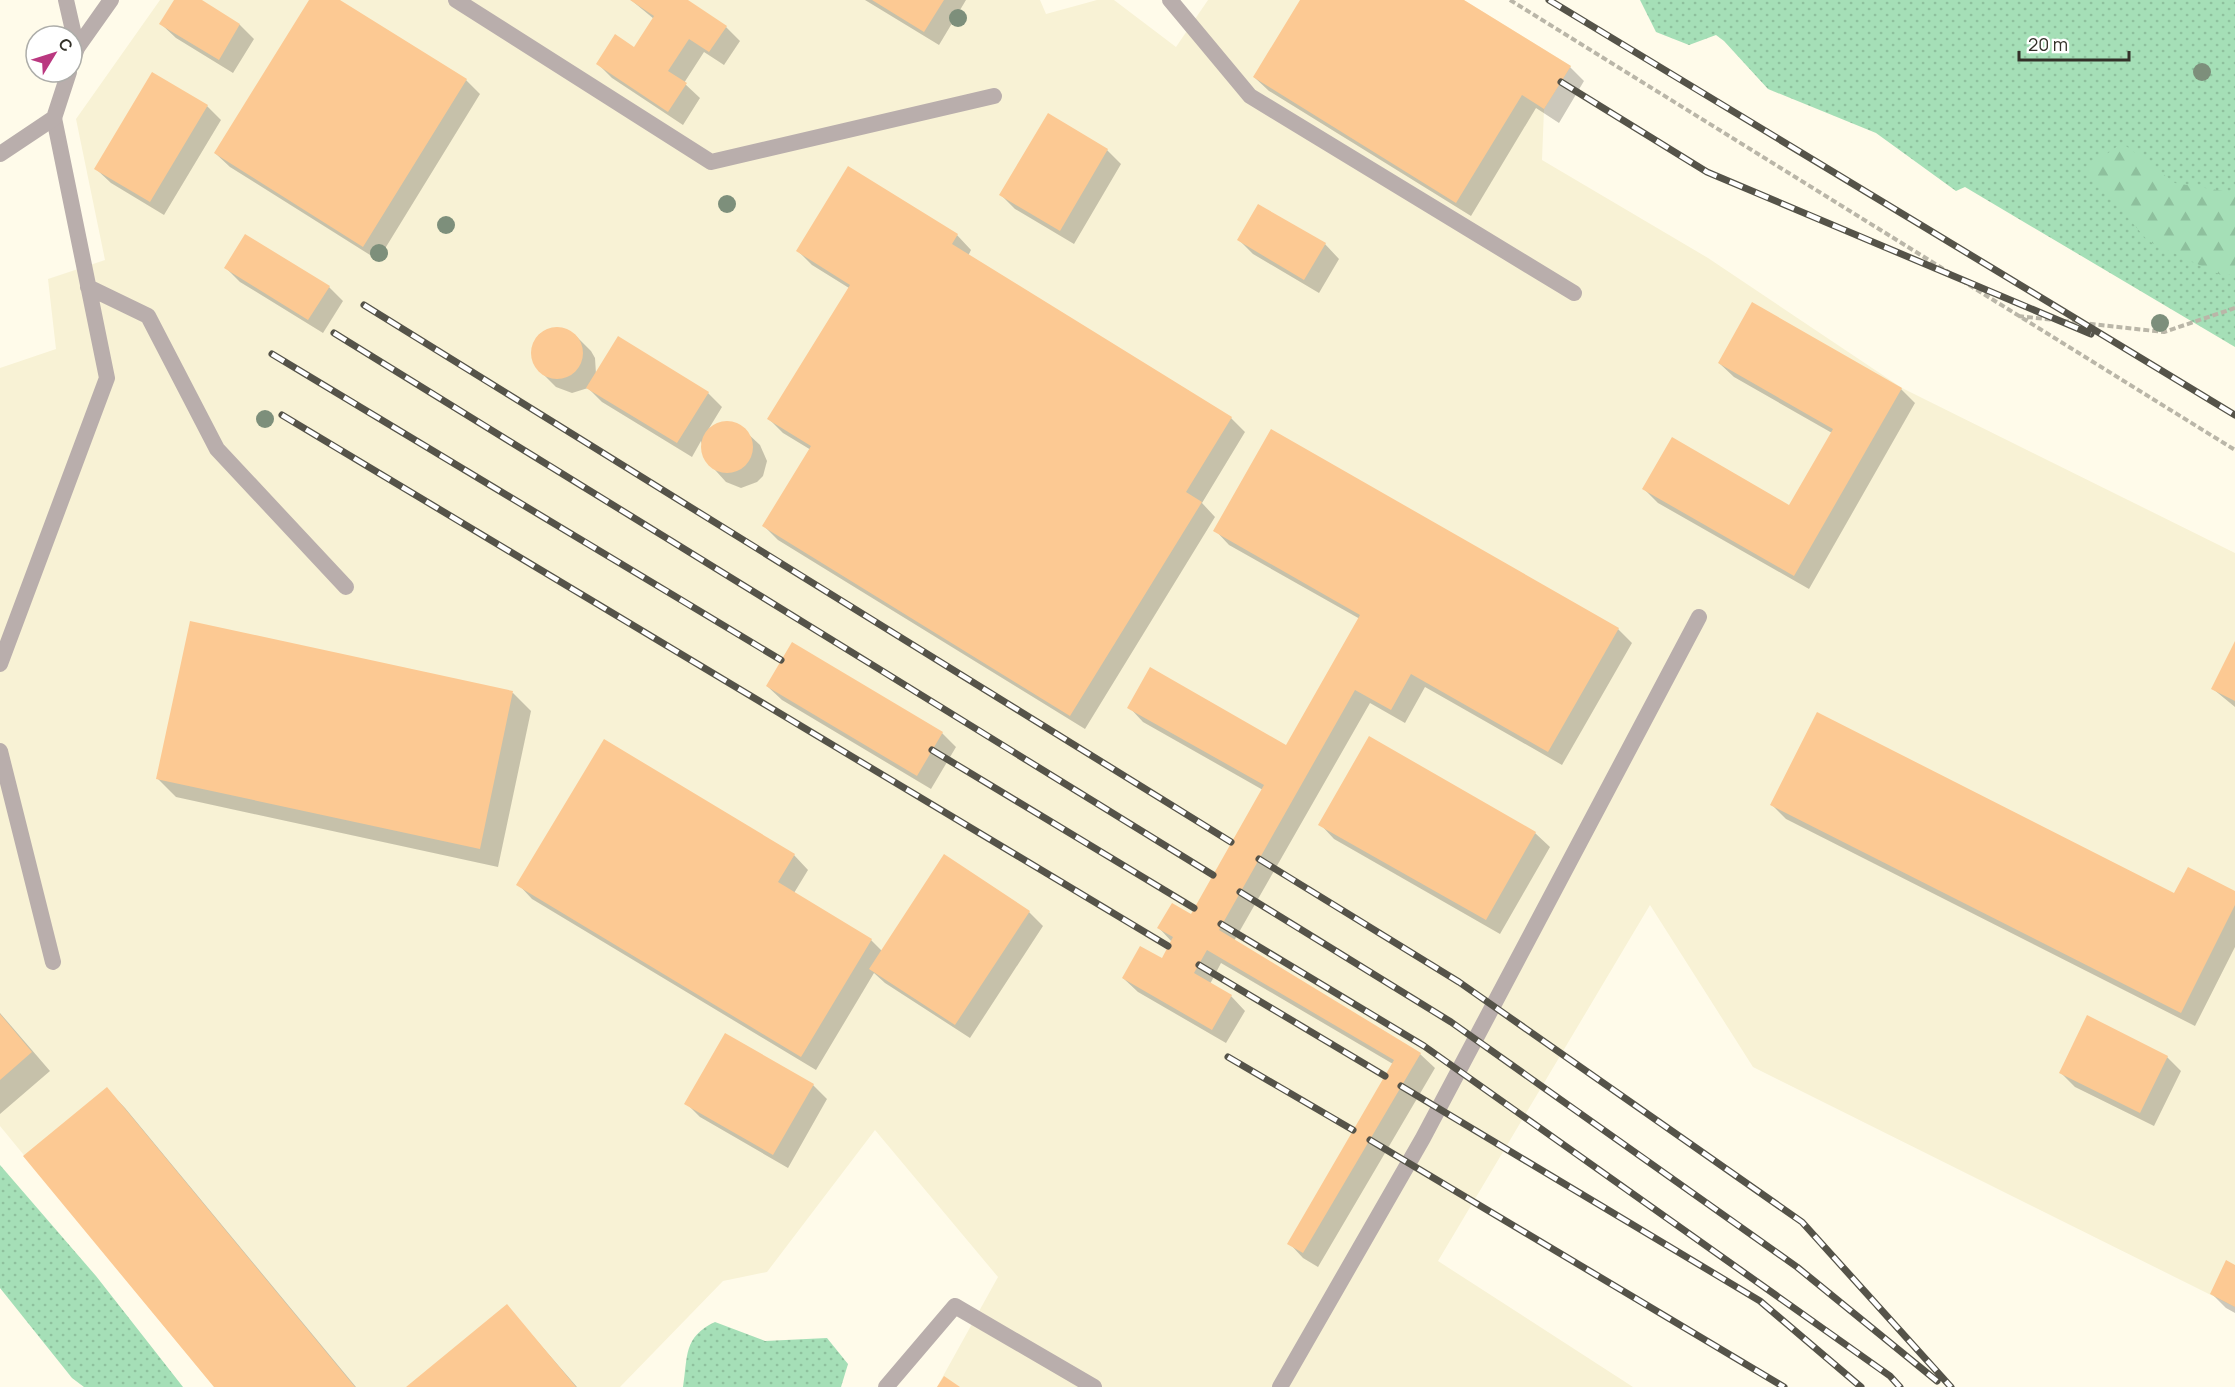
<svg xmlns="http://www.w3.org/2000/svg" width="2235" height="1387" viewBox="0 0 2235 1387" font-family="Manrope,sans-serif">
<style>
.built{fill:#f8f2d5}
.grass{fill:url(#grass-dots)}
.forest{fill:url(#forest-firs)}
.shadow{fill:#0003}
.building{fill:#fcc993}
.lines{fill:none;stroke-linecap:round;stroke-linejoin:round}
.path{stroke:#bab6a8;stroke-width:4;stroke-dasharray:6 3;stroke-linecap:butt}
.service{stroke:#b9aeac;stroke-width:16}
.minor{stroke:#b9aeac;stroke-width:16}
.rail-casing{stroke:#555349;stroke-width:7}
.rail{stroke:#fff;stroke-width:4.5;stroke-dasharray:14;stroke-linecap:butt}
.tree{fill:#7d8f7b}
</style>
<defs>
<pattern id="grass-dots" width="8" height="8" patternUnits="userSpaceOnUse" patternTransform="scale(1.5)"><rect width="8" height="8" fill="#a5dfb7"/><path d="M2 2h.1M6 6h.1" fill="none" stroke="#8ec09d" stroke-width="1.8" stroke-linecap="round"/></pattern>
<pattern id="forest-firs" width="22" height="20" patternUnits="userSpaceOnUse" patternTransform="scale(1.5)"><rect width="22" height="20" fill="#a5dfb7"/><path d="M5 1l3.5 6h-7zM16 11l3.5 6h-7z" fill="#8ec09d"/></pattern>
</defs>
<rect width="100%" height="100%" fill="#fffbea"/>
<!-- built -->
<path class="built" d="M 160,0 L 1040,0 L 1046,14 L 1097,0 L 1114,0 L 1176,47 L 1208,0 L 1464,0 L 1571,66 L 1544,109 L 1542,160 L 1708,258 L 1902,388 L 2235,553 L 2235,1307 L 1753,1067 L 1650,905 L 1438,1261 L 1633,1387 L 937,1387 L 998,1277 L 875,1130 L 767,1272 L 723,1281 L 620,1387 L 214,1387 L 0,1126 L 0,368 L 56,349 L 48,279 L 105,260 L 76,119 Z"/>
<!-- grass -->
<path class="grass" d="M 1640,0 L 2235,0 L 2235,347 L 1965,187 L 1956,191 L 1876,133 L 1768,89 L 1724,41 L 1716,35 L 1689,45 L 1656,32 Z
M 0,1165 L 96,1276 L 183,1387 L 84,1387 L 72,1378 L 0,1288 Z
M 715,1322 L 765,1341 L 827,1338 L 848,1364 L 841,1387 L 683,1387 C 688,1356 683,1337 715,1322 Z"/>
<!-- forest -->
<path class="forest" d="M 2122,143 L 2175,183 L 2235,193 L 2235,273 L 2223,276 L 2148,241 L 2086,169 Z"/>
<!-- shadow -->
<path class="shadow" d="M 176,0 L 199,0 L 240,25 L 254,39 L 233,73 L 176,38 L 161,24 Z
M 310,0 L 337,0 L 466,80 L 480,94 L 378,260 L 230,167 L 215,153 Z
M 631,0 L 685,0 L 726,27 L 740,41 L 724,65 L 704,52 L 684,83 L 700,98 L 683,125 L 612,78 L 598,64 L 634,49 L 654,19 Z
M 865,0 L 966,0 L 939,45 Z
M 1301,0 L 1461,0 L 1570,67 L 1584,81 L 1559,123 L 1536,108 L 1471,216 L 1269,91 L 1254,77 Z
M 207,106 L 221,120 L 164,215 L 111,183 L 96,169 Z
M 1107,150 L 1121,164 L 1074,244 L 1015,209 L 1001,195 Z
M 848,168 L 957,235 L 971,250 L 968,256 L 1231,418 L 1245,432 L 1202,503 L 1215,517 L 1085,729 L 778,540 L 764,526 L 811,450 L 783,433 L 769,419 L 849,288 L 812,265 L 798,251 Z
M 1239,240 L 1325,244 L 1339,259 L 1319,293 L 1253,254 Z
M 226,268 L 329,287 L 343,301 L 323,333 L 240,282 Z
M 563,328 L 576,336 L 591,351 L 595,358 L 596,374 L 708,393 L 722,407 L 708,430 L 724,422 L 732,423 L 745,431 L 760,445 L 767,461 L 763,476 L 757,482 L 741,488 L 726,482 L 706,460 L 701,441 L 692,457 L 602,402 L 588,388 L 572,393 L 556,387 L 541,372 L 533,357 L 532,349 L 540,334 L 547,330 Z
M 1719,363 L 1901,389 L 1915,403 L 1809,589 L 1658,503 L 1644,489 L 1789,507 L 1832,433 L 1734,377 Z
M 1215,530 L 1618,629 L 1632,643 L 1562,765 L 1425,687 L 1405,723 L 1370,703 L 1234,941 L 1420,1054 L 1435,1068 L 1318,1267 L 1303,1258 L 1289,1243 L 1393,1064 L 1221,963 L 1210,984 L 1231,996 L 1245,1011 L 1226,1043 L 1138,992 L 1123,978 L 1162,960 L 1172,942 L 1159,928 L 1191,916 L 1263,790 L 1143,722 L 1129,707 L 1287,747 L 1360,619 L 1229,545 Z
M 2235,644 L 2235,707 L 2213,689 Z
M 767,686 L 942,733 L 956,747 L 931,789 L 782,700 Z
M 513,693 L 531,711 L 498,867 L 176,797 L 157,778 Z
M 1369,738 L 1535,833 L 1550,847 L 1500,934 L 1334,839 L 1320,824 Z
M 1772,805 L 2175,895 L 2235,893 L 2235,947 L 2195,1026 L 1786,819 Z
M 794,855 L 808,870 L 794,893 L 871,940 L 882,951 L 1029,912 L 1043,926 L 970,1038 L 885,983 L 874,973 L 816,1070 L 532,899 L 518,884 Z
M 0,1013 L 50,1071 L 0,1114 Z
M 2167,1057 L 2181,1071 L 2154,1126 L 2075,1087 L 2060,1072 Z
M 813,1085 L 827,1099 L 788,1168 L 700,1117 L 686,1103 Z
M 107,1089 L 125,1108 L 356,1387 L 216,1387 Z
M 2235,1266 L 2235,1313 L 2226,1308 L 2212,1294 Z
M 507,1306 L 577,1387 L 408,1387 Z"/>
<!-- building -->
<path class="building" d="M 174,0 L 202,0 L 240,24 L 219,60 L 159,24 Z
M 309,0 L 340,0 L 467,79 L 363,247 L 214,153 Z
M 630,0 L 688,0 L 727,26 L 709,52 L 689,39 L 668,71 L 687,83 L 668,112 L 596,64 L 615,34 L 634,47 L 654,16 Z
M 872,0 L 944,0 L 924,32 Z
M 1300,0 L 1464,0 L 1571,66 L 1544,109 L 1522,95 L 1456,203 L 1253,77 Z
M 152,72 L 208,105 L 150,202 L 94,169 Z
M 1048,113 L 1108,149 L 1060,231 L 999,195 Z
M 848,166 L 958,234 L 952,244 L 1232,417 L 1186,492 L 1202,502 L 1070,716 L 762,526 L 811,446 L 767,419 L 850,285 L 796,251 Z
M 1258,204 L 1326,243 L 1304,280 L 1237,240 Z
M 245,234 L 330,286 L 308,320 L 224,268 Z
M 1752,302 L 1902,388 L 1794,576 L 1642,489 L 1672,437 L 1789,505 L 1833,429 L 1718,363 Z
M531 353a26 26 0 1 1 52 0a26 26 0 1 1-52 0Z
M 618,336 L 709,392 L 677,443 L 586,388 Z
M701 447a26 26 0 1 1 52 0a26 26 0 1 1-52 0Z
M 1271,429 L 1619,628 L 1548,752 L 1411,674 L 1391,710 L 1355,690 L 1219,930 L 1421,1053 L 1303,1253 L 1287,1244 L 1394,1060 L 1207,950 L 1194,973 L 1232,995 L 1212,1030 L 1122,978 L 1140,946 L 1162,958 L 1173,937 L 1157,928 L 1172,903 L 1191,914 L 1264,785 L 1127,708 L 1150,667 L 1286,745 L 1360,615 L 1213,531 Z
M 190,621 L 513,691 L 480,849 L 156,779 Z
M 2235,641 L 2235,701 L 2211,689 Z
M 792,642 L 943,732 L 917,776 L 766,686 Z
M 1817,712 L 2174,893 L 2188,867 L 2235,891 L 2235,905 L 2181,1013 L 1770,805 Z
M 1369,736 L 1536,832 L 1486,920 L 1318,825 Z
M 604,739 L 795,854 L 778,882 L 872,939 L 801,1057 L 516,885 Z
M 944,854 L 1030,911 L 955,1025 L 869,969 Z
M 0,1014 L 32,1052 L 0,1080 Z
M 2087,1015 L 2168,1056 L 2140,1113 L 2059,1073 Z
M 725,1033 L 814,1084 L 773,1155 L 684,1104 Z
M 107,1087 L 355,1387 L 214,1387 L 23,1156 Z
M 2226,1260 L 2235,1265 L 2235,1307 L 2210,1294 Z
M 507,1304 L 576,1387 L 406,1387 Z
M 944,1376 L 960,1387 L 937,1387 Z"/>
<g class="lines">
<!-- path -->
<path class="path" d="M 1510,0 L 2235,450
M 2018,316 L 2164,332 L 2235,308"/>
<!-- service -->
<path class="service" d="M 66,0 L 77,48
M 456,0 L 711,162 L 994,96
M 1170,0 L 1250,96 L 1574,293
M 88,287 L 148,316 L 217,449 L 346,587
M 0,664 L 107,378 L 54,118
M 0,751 L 53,962
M 886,1387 L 955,1306 L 1094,1387
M 1280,1387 L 1423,1138 L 1699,617"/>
<!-- minor -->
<path class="minor" d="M 72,62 L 77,48 L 111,0
M 0,154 L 54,118 L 69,72"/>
<defs>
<path id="rail" d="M 1549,0 L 2235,415
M 1561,82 L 1707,172 L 2091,334
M 364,305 L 1231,842
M 334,333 L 1213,875
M 272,354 L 781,660
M 282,415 L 1168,946
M 932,750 L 1194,908
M 1259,859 L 1459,982 L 1802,1222 L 1951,1387
M 1240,892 L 1451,1022 L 1797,1267 L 1937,1381
M 1221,924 L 1424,1046 L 1890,1376 L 1900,1387
M 1199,965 L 1385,1076
M 1228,1057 L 1353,1130
M 1401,1086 L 1760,1301 L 1861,1387
M 1370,1140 L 1784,1387"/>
</defs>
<!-- rail casing -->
<use href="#rail" class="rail-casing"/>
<!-- rail -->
<use href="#rail" class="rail"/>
</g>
<!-- trees -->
<g class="tree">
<circle cx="958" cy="18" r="9"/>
<circle cx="2202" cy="72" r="9"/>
<circle cx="727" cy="204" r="9"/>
<circle cx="446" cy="225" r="9"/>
<circle cx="379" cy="253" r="9"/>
<circle cx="2160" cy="323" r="9"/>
<circle cx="265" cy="419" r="9"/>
</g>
<!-- north arrow -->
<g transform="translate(54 54) rotate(52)"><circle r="28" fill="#ffffff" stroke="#adada9" stroke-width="1.5"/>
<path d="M0-4.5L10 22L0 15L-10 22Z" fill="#ba3880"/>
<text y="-9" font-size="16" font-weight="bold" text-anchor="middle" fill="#333129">С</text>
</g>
<!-- scale -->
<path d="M2019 51v9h110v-9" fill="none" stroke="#333129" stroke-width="3"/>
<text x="2028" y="51" font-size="18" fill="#333129" stroke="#ffffff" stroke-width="4.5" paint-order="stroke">20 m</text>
</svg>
